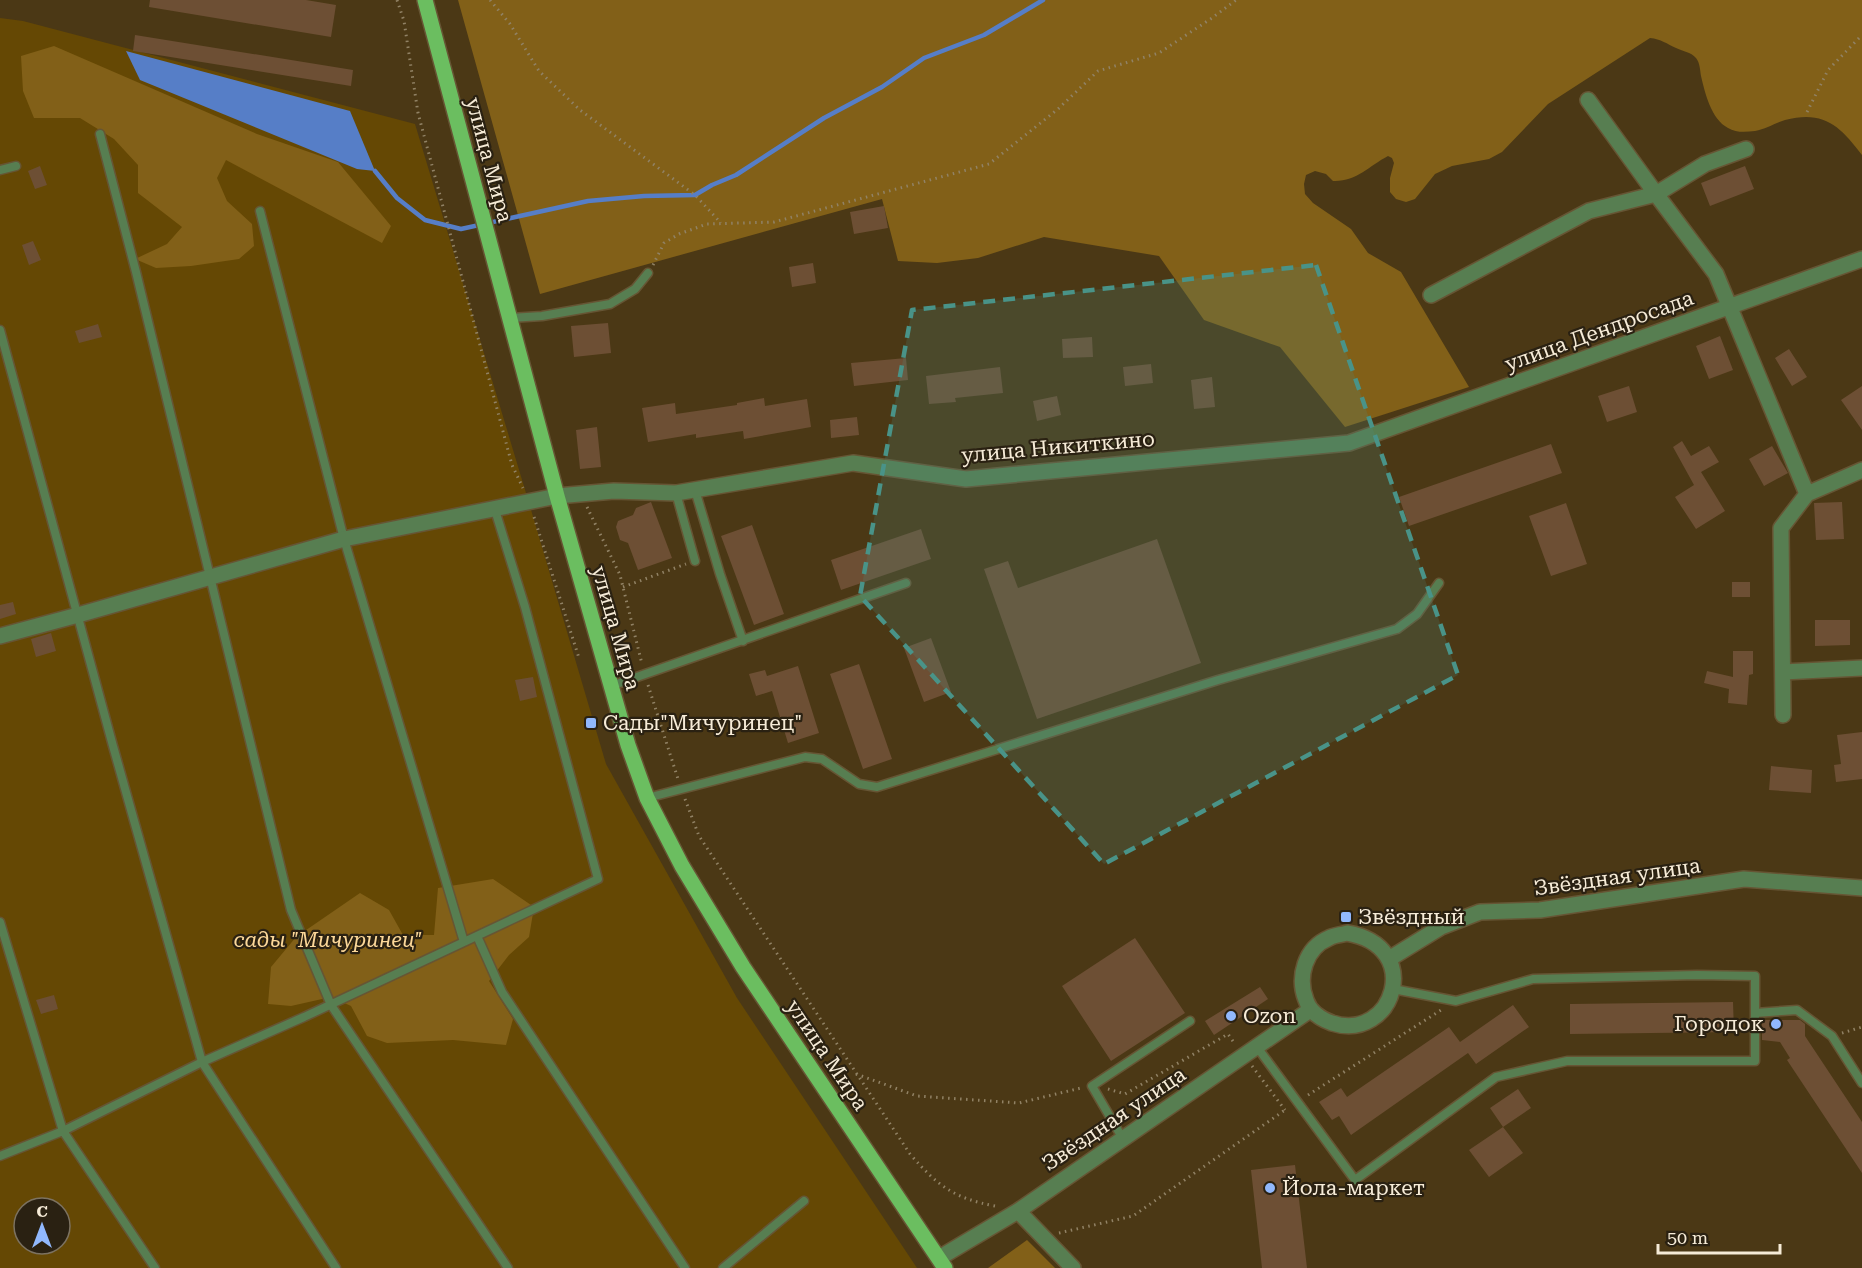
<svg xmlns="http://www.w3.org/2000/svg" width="1862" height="1268" viewBox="0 0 1862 1268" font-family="'Roboto Serif',serif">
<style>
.green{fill:#654804;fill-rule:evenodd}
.forest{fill:#826018}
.water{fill:#567ec7}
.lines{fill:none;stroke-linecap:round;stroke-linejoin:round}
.stream{stroke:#567ec7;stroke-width:4.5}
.building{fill:#6d4f34}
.service-casing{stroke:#665534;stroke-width:11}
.minor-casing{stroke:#665534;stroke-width:18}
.primary-casing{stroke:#665534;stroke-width:18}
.path{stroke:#918265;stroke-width:3;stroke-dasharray:1.5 4.5;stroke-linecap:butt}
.service{stroke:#577e51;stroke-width:8}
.minor{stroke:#577e51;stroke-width:15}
.primary{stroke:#6bbe60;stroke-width:15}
.marked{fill:#499388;fill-opacity:0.2;stroke:#499388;stroke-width:4.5;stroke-dasharray:12 8;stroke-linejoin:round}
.poi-dot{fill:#91b8fd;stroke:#2a2112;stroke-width:2}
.labels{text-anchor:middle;stroke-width:4.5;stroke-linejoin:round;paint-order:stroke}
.street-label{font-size:21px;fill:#f6ebd7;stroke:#2a2112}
.poi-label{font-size:21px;fill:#f6ebd7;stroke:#2a2112;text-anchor:start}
.park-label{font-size:21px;font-style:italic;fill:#fcd899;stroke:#2a2112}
</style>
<rect width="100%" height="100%" fill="#4b3815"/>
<!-- green -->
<path class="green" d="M 0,18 L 23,21 L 415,124 L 529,503 L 606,764 L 737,998 L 917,1268 L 0,1268 ZM 24,1208 L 60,1208 L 60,1244 L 24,1244 Z"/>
<!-- forest -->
<path class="forest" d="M 458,0 L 1862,0 L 1862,155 C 1840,126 1824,110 1785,120 C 1775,123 1766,129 1755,131 C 1746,132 1736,133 1728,128 C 1711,119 1705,93 1701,76 C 1700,70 1700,63 1696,58 C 1691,52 1682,51 1676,48 C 1667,44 1661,39 1650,38 L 1548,104 L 1502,152 L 1489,159 L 1452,166 L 1435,174 L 1415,199 L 1406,202 L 1396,199 L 1390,192 L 1390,178 L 1394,163 L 1392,158 L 1388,156 C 1369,166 1356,182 1333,181 L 1326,174 L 1315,171 L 1306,175 L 1304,184 L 1305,194 L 1313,203 L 1351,229 L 1368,253 L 1401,272 L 1469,387 L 1345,427 L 1280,347 L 1204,320 L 1159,256 L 1044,237 L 978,258 L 937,263 L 898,261 L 882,199 L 540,294 Z
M 54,46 L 257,134 L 338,162 L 391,226 L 382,243 L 226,160 L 217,178 L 227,201 L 252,224 L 254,246 L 239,259 L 191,266 L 156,268 L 135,259 L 167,244 L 182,227 L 138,193 L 138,165 L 114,139 L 80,118 L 34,118 L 23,91 L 21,56 Z
M 493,879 L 534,907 L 529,937 L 509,955 L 489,981 L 513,1019 L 506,1045 L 453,1040 L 387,1043 L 367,1036 L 351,1006 L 331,997 L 291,1006 L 268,1004 L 271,967 L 296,937 L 360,893 L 389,910 L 403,935 L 434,935 L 438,888 Z
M 1027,1240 L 1055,1268 L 988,1268 Z"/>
<!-- water -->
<path class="water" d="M 126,51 L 350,111 L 375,171 L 357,169 L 140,80 Z"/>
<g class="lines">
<!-- stream -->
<path class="stream" d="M 375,171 L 397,198 L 425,220 L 461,229 L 588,201 L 644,196 L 695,195 L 712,185 L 736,175 L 824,118 L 882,87 L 924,58 L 984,35 L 1043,0"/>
</g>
<!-- building -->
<path class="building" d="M 150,0 L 306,0 L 336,5 L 331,37 L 149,7 Z
M 135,35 L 353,70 L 351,86 L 133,51 Z
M 40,166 L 47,185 L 35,189 L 28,171 Z
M 1745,166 L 1754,189 L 1710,206 L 1701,183 Z
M 884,206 L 888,228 L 854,234 L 850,212 Z
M 33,241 L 41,260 L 29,265 L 22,245 Z
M 813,263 L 816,283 L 792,287 L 789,267 Z
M 608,323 L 611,353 L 574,357 L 571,326 Z
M 98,324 L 102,337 L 79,343 L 75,331 Z
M 1720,336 L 1733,370 L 1709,379 L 1696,346 Z
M 1092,337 L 1093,357 L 1063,358 L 1062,339 Z
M 1789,349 L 1807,377 L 1792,386 L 1775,358 Z
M 906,358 L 908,380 L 854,386 L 851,363 Z
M 1151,364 L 1153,383 L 1125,386 L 1123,367 Z
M 1000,367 L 1003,393 L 955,398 L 956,402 L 929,404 L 926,376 Z
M 1212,377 L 1215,407 L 1194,409 L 1191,380 Z
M 1629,386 L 1637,412 L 1607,422 L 1598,396 Z
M 1862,386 L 1862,430 L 1841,400 Z
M 1057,396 L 1061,415 L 1037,421 L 1033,401 Z
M 764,398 L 765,406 L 807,399 L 811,427 L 744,439 L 743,431 L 696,438 L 696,434 L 648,442 L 642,408 L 675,403 L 676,414 L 737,405 L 737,403 Z
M 857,417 L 859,435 L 831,438 L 830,420 Z
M 597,427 L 601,467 L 580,469 L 576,430 Z
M 1682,441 L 1691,456 L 1709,446 L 1719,462 L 1701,472 L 1725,511 L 1696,529 L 1675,497 L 1694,485 L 1673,447 Z
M 1551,444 L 1562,473 L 1409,526 L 1399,497 Z
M 1772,446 L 1788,473 L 1764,486 L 1749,459 Z
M 651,502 L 672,558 L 638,570 L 628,543 L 620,540 L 616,527 L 618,521 L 633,515 L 636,508 Z
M 1842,502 L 1844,539 L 1816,540 L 1814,503 Z
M 1566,503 L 1587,564 L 1551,576 L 1529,516 Z
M 752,525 L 784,614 L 754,625 L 721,536 Z
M 921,529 L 931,559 L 841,590 L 831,560 Z
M 1157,539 L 1201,663 L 1037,719 L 984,569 L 1008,561 L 1018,588 Z
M 1732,582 L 1750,582 L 1750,597 L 1732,597 Z
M 13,602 L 16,614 L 0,619 L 0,605 Z
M 1815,620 L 1850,620 L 1850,645 L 1815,646 Z
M 51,633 L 56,651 L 36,657 L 31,639 Z
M 931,638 L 951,692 L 924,702 L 904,648 Z
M 1733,651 L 1753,651 L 1753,674 L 1749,675 L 1747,705 L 1728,703 L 1729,689 L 1704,683 L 1707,671 L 1733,677 Z
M 859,664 L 892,759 L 863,769 L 830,674 Z
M 798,666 L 819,733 L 788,743 L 772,691 L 756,696 L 749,674 L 765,670 L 767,676 Z
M 533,677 L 537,697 L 520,701 L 515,680 Z
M 1862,732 L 1862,779 L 1836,782 L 1834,765 L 1841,764 L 1837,735 Z
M 1771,766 L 1812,770 L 1811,793 L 1769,790 Z
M 1135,938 L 1185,1013 L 1111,1061 L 1062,986 Z
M 1260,987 L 1268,999 L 1214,1035 L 1205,1021 Z
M 54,995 L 58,1009 L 41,1014 L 36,1000 Z
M 1733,1002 L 1734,1032 L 1570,1034 L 1570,1004 Z
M 1513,1005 L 1529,1027 L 1476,1064 L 1468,1053 L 1351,1135 L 1339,1116 L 1332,1120 L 1319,1102 L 1341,1088 L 1347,1097 L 1449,1027 L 1460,1042 Z
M 1762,1020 L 1800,1020 L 1805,1024 L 1805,1036 L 1862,1122 L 1862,1173 L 1787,1060 L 1790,1058 L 1780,1042 L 1762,1040 Z
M 1518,1089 L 1531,1108 L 1503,1127 L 1490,1108 Z
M 1503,1127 L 1523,1153 L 1489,1177 L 1469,1150 Z
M 1295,1165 L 1307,1268 L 1262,1268 L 1251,1170 Z"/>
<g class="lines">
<defs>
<path id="service" d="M 100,134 L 136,272 L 291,910 L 331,1005 L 508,1268
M 0,170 L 16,166
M 260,211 L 344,539 L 464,942
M 510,318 L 542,316 L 610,304 L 635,289 L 648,273
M 0,330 L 113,746 L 202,1062 L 336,1268
M 695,490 L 720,574 L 743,641
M 676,493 L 695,561
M 611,686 L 906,583
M 647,798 L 805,757 L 822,759 L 859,784 L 877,787 L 1218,680 L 1397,629 L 1417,614 L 1439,583
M 0,922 L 63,1131 L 155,1268
M 477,936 L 502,992 L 685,1268
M 1755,1013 L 1797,1010 L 1832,1036 L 1862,1083
M 1257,1047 L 1355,1180 L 1496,1077 L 1567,1061 L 1755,1061 L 1755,976 L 1697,975 L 1533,979 L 1456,1001 L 1393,989
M 1123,1139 L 1092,1086 L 1190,1021
M 0,1156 L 63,1131 L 202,1062 L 304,1017 L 598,879 L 525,607 L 495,510
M 723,1268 L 804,1201"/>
<path id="minor" d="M 1746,149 L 1705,164 L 1656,194 L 1716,274 L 1807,494 L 1781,528 L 1783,715
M 1431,295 L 1589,211 L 1656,194 L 1588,100
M 1807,494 L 1862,470
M 0,636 L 78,615 L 344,539 L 557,496 L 614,491 L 676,493 L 853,463 L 966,479 L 1349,443 L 1862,259
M 1783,672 L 1862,668
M 1347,933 C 1425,946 1394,1043 1332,1023 C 1321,1019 1310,1012 1306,1000 C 1297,977 1305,948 1329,938 C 1334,935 1341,935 1347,933 Z
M 1389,959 L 1441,927 L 1480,912 L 1540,910 L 1744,879 L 1862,888
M 1018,1211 L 1073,1268
M 939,1258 L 1018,1211 L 1310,1010"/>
<path id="primary" d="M 425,0 L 557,496 L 628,745 L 647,798 L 682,866 L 743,967 L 945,1268"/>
</defs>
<!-- service casing -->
<use href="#service" class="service-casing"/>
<!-- minor casing -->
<use href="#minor" class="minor-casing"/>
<!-- primary casing -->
<use href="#primary" class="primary-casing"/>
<!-- path -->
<path class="path" d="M 397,0 L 404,21 L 418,113 L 512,465 L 523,488
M 490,0 L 510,24 L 539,71 L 580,110 L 695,195 L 721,223
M 1807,112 L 1828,70 L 1862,35
M 653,265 L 664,243 L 679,234 L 707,224 L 774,222 L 989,164 L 1058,109 L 1098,71 L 1159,53 L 1212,18 L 1236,0
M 587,507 L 620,575 L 642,664
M 534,517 L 579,658
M 623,587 L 686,564
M 648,685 L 678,779
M 685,799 L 699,836 L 910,1154 C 938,1186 953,1198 995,1206
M 1842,1033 L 1862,1027
M 1252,1066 L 1285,1110
M 856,1074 L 917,1096 L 1019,1103 L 1081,1088
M 1108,1089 L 1125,1094 L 1228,1034 L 1235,1044
M 1308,1095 L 1441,1010
M 1059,1233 L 1133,1216 L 1285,1110"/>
<!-- service -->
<use href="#service" class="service"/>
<!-- minor -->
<use href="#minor" class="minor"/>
<!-- primary -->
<use href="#primary" class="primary"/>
</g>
<!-- marked area -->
<path class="marked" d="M 1316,265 L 1458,675 L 1104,864 L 860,596 L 912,310 Z"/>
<!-- markers -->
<g class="poi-dot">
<rect x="585" y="717" width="12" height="12" rx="3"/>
<rect x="1340" y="911" width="12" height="12" rx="3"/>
<circle cx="1231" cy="1016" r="6"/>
<circle cx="1776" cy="1024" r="6"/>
<circle cx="1270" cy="1188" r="6"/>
</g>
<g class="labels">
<!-- street labels -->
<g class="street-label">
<text transform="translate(489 160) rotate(75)" y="7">улица Мира</text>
<text transform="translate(1599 331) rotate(-20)" y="7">улица Дендросада</text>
<text transform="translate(1058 447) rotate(-5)" y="7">улица Никиткино</text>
<text transform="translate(616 628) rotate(74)" y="7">улица Мира</text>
<text transform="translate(1617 877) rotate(-8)" y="7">Звёздная улица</text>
<text transform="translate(827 1055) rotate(56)" y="7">улица Мира</text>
<text transform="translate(1114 1119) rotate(-34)" y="7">Звёздная улица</text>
</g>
<!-- poi labels -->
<g class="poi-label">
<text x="603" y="730">Сады"Мичуринец"</text>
<text x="1358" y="924">Звёздный</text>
<text x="1243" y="1023">Ozon</text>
<text x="1764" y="1031" text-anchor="end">Городок</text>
<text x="1282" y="1195">Йола-маркет</text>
</g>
<!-- park labels -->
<g class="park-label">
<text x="328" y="947">сады "Мичуринец"</text>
</g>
</g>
<!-- north arrow -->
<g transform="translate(42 1226)"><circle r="28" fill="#2a2112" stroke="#7c7261" stroke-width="1.5"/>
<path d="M0-4.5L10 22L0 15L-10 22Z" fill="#91b8fd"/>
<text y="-9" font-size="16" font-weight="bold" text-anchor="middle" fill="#f6ebd7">С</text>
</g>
<!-- scale -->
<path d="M1658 1244v9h122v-9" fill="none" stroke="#f6ebd7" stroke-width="3"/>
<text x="1667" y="1244" font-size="18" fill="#f6ebd7" stroke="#2a2112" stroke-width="4.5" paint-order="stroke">50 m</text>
</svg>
